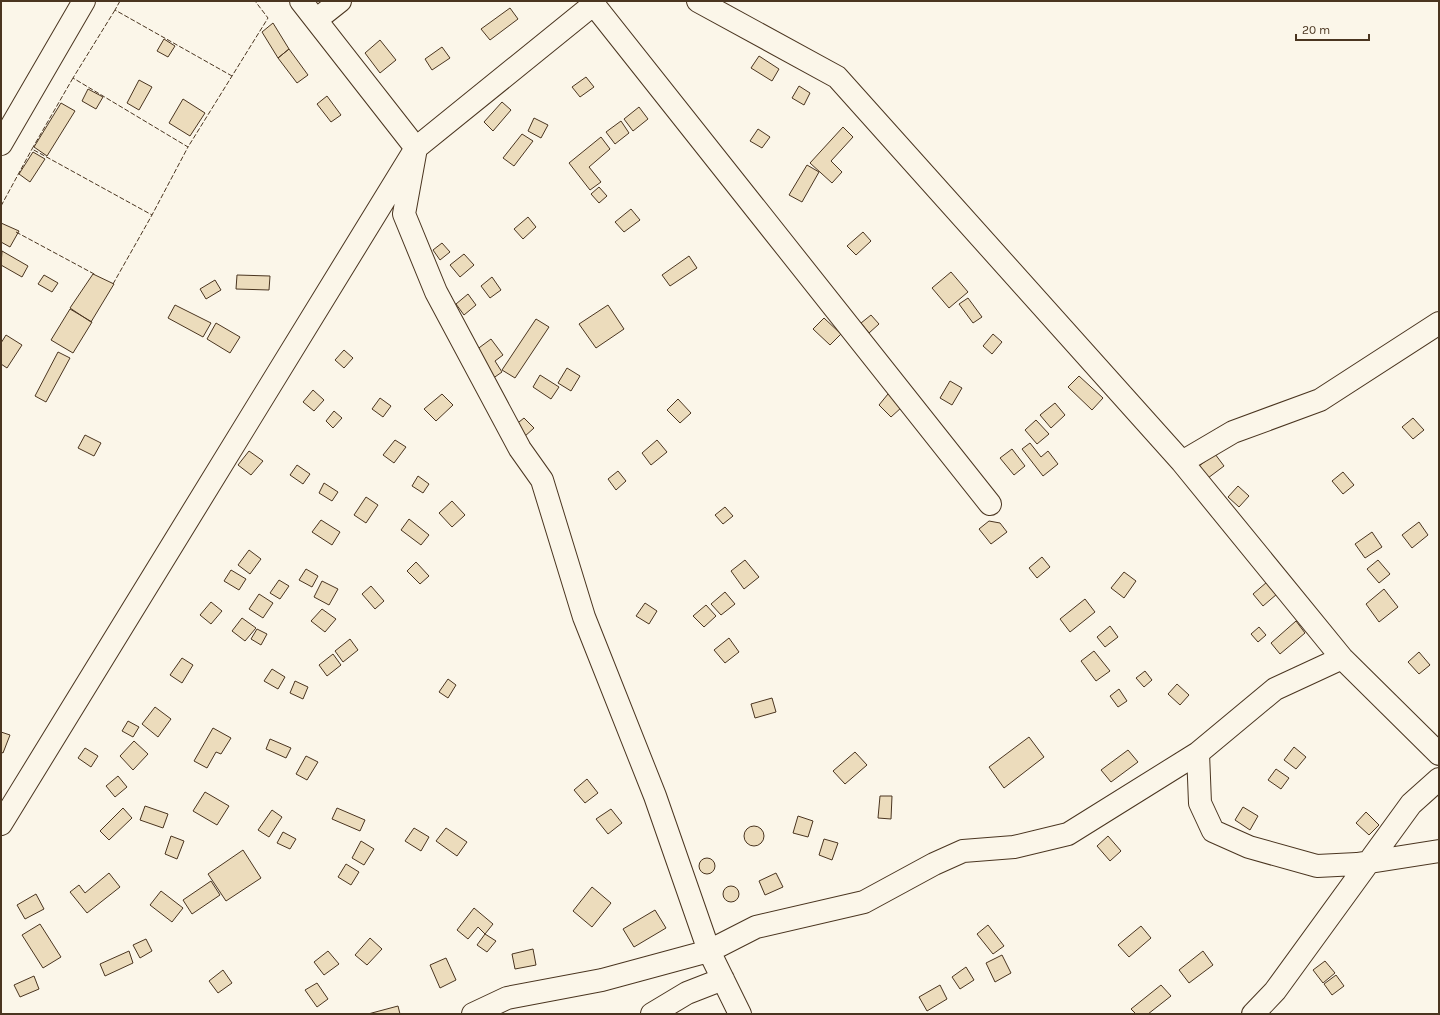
<svg xmlns="http://www.w3.org/2000/svg" width="1440" height="1015" viewBox="0 0 1440 1015" font-family="Karla,sans-serif">
<style>
.building{fill:#ecdcbc;stroke:#4a3520}
.lines{fill:none;stroke-linecap:round;stroke-linejoin:round}
.street-casing{stroke:#4a3520;stroke-width:24}
.street{stroke:#fbf6e9;stroke-width:22}
.fence{stroke:#4a3520;stroke-width:1;stroke-dasharray:5 2;stroke-linecap:butt}
</style>
<rect width="100%" height="100%" fill="#fbf6e9"/>
<!-- building -->
<path class="building" d="M 510,8 L 518,19 L 490,40 L 481,29 Z
M 273,23 L 289,49 L 278,58 L 262,32 Z
M 164,39 L 175,46 L 168,57 L 157,51 Z
M 380,40 L 396,60 L 380,73 L 365,53 Z
M 442,47 L 450,58 L 432,70 L 425,59 Z
M 289,49 L 308,75 L 297,83 L 278,58 Z
M 759,56 L 779,69 L 772,81 L 751,68 Z
M 586,77 L 594,87 L 580,97 L 572,87 Z
M 139,80 L 152,87 L 139,110 L 127,103 Z
M 799,86 L 810,93 L 804,105 L 792,98 Z
M 88,89 L 103,97 L 96,109 L 82,101 Z
M 327,96 L 341,115 L 331,122 L 317,104 Z
M 183,99 L 205,113 L 190,136 L 169,123 Z
M 502,102 L 511,110 L 493,131 L 484,122 Z
M 61,103 L 75,111 L 47,156 L 34,147 Z
M 639,107 L 648,119 L 633,131 L 624,119 Z
M 534,118 L 548,125 L 541,138 L 528,131 Z
M 621,121 L 629,133 L 615,144 L 606,132 Z
M 843,127 L 853,137 L 831,161 L 842,172 L 832,183 L 810,163 Z
M 758,129 L 770,137 L 762,148 L 750,141 Z
M 522,134 L 533,141 L 514,166 L 503,158 Z
M 601,137 L 610,149 L 589,167 L 601,182 L 590,190 L 569,163 Z
M 33,152 L 45,159 L 30,182 L 19,174 Z
M 807,165 L 819,172 L 802,202 L 789,195 Z
M 599,187 L 607,196 L 599,203 L 591,194 Z
M 631,209 L 640,220 L 624,232 L 615,222 Z
M 528,217 L 536,227 L 523,239 L 514,229 Z
M 1,223 L 19,231 L 10,247 L 1,242 Z
M 863,232 L 871,241 L 856,255 L 847,246 Z
M 442,243 L 450,252 L 440,260 L 433,250 Z
M 2,251 L 28,266 L 22,277 L 1,265 Z
M 464,254 L 474,265 L 460,277 L 450,265 Z
M 689,256 L 697,268 L 670,286 L 662,275 Z
M 951,272 L 968,292 L 949,308 L 932,288 Z
M 93,274 L 114,284 L 91,322 L 70,308 Z
M 44,275 L 58,283 L 52,292 L 38,284 Z
M 237,275 L 270,276 L 269,290 L 236,289 Z
M 492,277 L 501,290 L 490,298 L 481,286 Z
M 215,280 L 221,290 L 206,299 L 200,289 Z
M 468,294 L 476,305 L 464,315 L 456,304 Z
M 968,298 L 982,317 L 973,323 L 959,304 Z
M 175,305 L 211,323 L 203,337 L 168,318 Z
M 608,305 L 624,329 L 596,348 L 579,324 Z
M 70,309 L 92,322 L 73,353 L 51,340 Z
M 871,315 L 879,324 L 869,333 L 861,323 Z
M 824,318 L 841,334 L 830,345 L 813,329 Z
M 536,319 L 549,327 L 515,378 L 502,370 Z
M 216,323 L 240,337 L 230,353 L 207,339 Z
M 993,334 L 1002,342 L 992,354 L 983,346 Z
M 6,335 L 22,345 L 7,368 L 1,364 L 1,343 Z
M 491,339 L 503,355 L 495,361 L 502,372 L 492,379 L 472,353 Z
M 344,350 L 353,358 L 344,368 L 335,360 Z
M 58,352 L 70,358 L 46,402 L 35,396 Z
M 567,368 L 580,376 L 571,391 L 558,383 Z
M 540,375 L 559,387 L 551,399 L 533,387 Z
M 1079,376 L 1103,398 L 1092,410 L 1068,387 Z
M 950,381 L 962,388 L 952,405 L 940,398 Z
M 313,390 L 324,400 L 314,411 L 303,402 Z
M 442,394 L 453,405 L 436,421 L 424,409 Z
M 888,394 L 902,407 L 891,417 L 879,405 Z
M 380,398 L 391,406 L 383,417 L 372,409 Z
M 678,399 L 691,413 L 680,423 L 667,410 Z
M 1055,403 L 1065,415 L 1051,428 L 1040,415 Z
M 334,411 L 342,418 L 333,428 L 326,421 Z
M 524,418 L 534,428 L 524,437 L 514,426 Z
M 1413,418 L 1424,430 L 1413,439 L 1402,427 Z
M 1036,420 L 1049,434 L 1037,444 L 1025,430 Z
M 85,435 L 101,443 L 94,456 L 78,448 Z
M 395,440 L 406,447 L 394,463 L 383,455 Z
M 657,440 L 667,452 L 651,465 L 642,453 Z
M 1030,443 L 1041,457 L 1048,451 L 1058,464 L 1043,476 L 1022,449 Z
M 1012,449 L 1025,466 L 1014,475 L 1000,458 Z
M 249,451 L 263,461 L 251,475 L 238,465 Z
M 1215,454 L 1224,466 L 1208,478 L 1199,466 Z
M 297,465 L 310,474 L 303,484 L 290,475 Z
M 618,471 L 626,481 L 616,490 L 608,479 Z
M 1343,472 L 1354,485 L 1343,494 L 1332,481 Z
M 418,476 L 429,484 L 423,493 L 412,486 Z
M 324,483 L 338,492 L 332,501 L 319,493 Z
M 1238,486 L 1249,496 L 1239,507 L 1228,497 Z
M 366,497 L 378,505 L 366,523 L 354,515 Z
M 452,501 L 465,515 L 452,527 L 439,513 Z
M 725,507 L 733,516 L 723,524 L 715,515 Z
M 409,519 L 429,535 L 421,545 L 401,530 Z
M 321,520 L 340,532 L 332,545 L 312,532 Z
M 989,521 L 1000,523 L 1007,532 L 991,544 L 979,529 Z
M 1419,522 L 1428,535 L 1412,548 L 1402,535 Z
M 1372,532 L 1382,547 L 1365,558 L 1355,544 Z
M 249,550 L 261,559 L 250,574 L 238,565 Z
M 1042,557 L 1050,567 L 1037,578 L 1029,568 Z
M 745,560 L 759,577 L 744,589 L 731,571 Z
M 1378,560 L 1390,574 L 1379,583 L 1367,569 Z
M 416,562 L 429,576 L 420,584 L 407,571 Z
M 306,569 L 318,576 L 312,587 L 299,580 Z
M 231,570 L 246,579 L 239,590 L 224,581 Z
M 1124,572 L 1136,581 L 1124,598 L 1111,588 Z
M 279,580 L 289,586 L 280,599 L 270,593 Z
M 322,581 L 338,589 L 329,605 L 314,597 Z
M 1267,582 L 1277,594 L 1263,606 L 1253,594 Z
M 371,586 L 384,601 L 375,609 L 362,594 Z
M 1384,589 L 1398,607 L 1379,622 L 1366,604 Z
M 725,592 L 735,604 L 721,615 L 711,604 Z
M 259,594 L 273,603 L 263,618 L 249,609 Z
M 1085,599 L 1095,612 L 1070,632 L 1060,619 Z
M 211,602 L 222,611 L 211,624 L 200,615 Z
M 645,603 L 657,611 L 649,624 L 636,616 Z
M 706,605 L 716,616 L 704,627 L 693,616 Z
M 322,609 L 336,619 L 325,632 L 311,621 Z
M 242,618 L 256,628 L 245,641 L 232,631 Z
M 1296,621 L 1305,633 L 1280,654 L 1271,643 Z
M 1110,626 L 1118,637 L 1105,647 L 1097,637 Z
M 1259,627 L 1266,635 L 1258,642 L 1251,634 Z
M 257,629 L 267,634 L 261,645 L 251,639 Z
M 729,638 L 739,652 L 725,663 L 714,650 Z
M 350,639 L 358,650 L 343,662 L 335,651 Z
M 1094,651 L 1110,671 L 1096,681 L 1081,661 Z
M 1419,652 L 1430,665 L 1419,674 L 1408,662 Z
M 333,654 L 341,665 L 327,676 L 319,665 Z
M 182,658 L 193,665 L 182,683 L 170,675 Z
M 272,669 L 285,677 L 278,689 L 264,681 Z
M 1145,671 L 1152,680 L 1144,687 L 1136,678 Z
M 448,679 L 456,685 L 448,698 L 439,692 Z
M 295,681 L 308,687 L 303,699 L 290,693 Z
M 1177,684 L 1189,695 L 1180,705 L 1168,694 Z
M 1119,689 L 1127,701 L 1118,707 L 1110,696 Z
M 772,698 L 776,712 L 755,718 L 751,704 Z
M 155,707 L 171,719 L 158,737 L 142,724 Z
M 128,721 L 139,727 L 133,737 L 122,731 Z
M 213,728 L 231,738 L 221,754 L 216,752 L 207,768 L 194,761 Z
M 1,732 L 10,735 L 3,753 L 1,752 Z
M 1029,737 L 1044,757 L 1004,788 L 989,767 Z
M 270,739 L 291,748 L 286,758 L 266,749 Z
M 134,741 L 148,754 L 133,770 L 120,756 Z
M 1294,747 L 1306,757 L 1296,769 L 1284,760 Z
M 85,748 L 98,756 L 91,767 L 78,758 Z
M 1128,750 L 1138,762 L 1111,782 L 1101,770 Z
M 855,752 L 867,765 L 845,784 L 833,771 Z
M 306,756 L 318,762 L 307,780 L 296,774 Z
M 1276,769 L 1289,778 L 1281,789 L 1268,780 Z
M 118,776 L 127,787 L 115,797 L 106,786 Z
M 587,779 L 598,793 L 585,803 L 574,790 Z
M 205,792 L 229,806 L 217,825 L 193,811 Z
M 880,796 L 892,796 L 891,819 L 878,818 Z
M 145,806 L 168,814 L 163,828 L 140,820 Z
M 1243,807 L 1258,816 L 1250,830 L 1235,820 Z
M 123,808 L 132,818 L 109,840 L 100,831 Z
M 337,808 L 365,820 L 360,831 L 332,819 Z
M 611,809 L 622,823 L 608,834 L 596,819 Z
M 272,810 L 282,817 L 269,837 L 258,830 Z
M 1366,812 L 1379,825 L 1369,835 L 1356,823 Z
M 798,816 L 813,821 L 808,837 L 793,833 Z
M744 836a10 10 0 1 1 20 0a10 10 0 1 1-20 0Z
M 414,828 L 429,837 L 421,851 L 405,841 Z
M 446,828 L 467,842 L 457,856 L 436,841 Z
M 283,832 L 296,839 L 290,849 L 277,843 Z
M 171,836 L 184,841 L 177,859 L 165,854 Z
M 1108,836 L 1121,851 L 1110,861 L 1097,846 Z
M 824,839 L 838,843 L 832,860 L 819,855 Z
M 361,841 L 374,849 L 364,865 L 352,858 Z
M 243,850 L 261,878 L 226,901 L 208,874 Z
M699 866a8 8 0 1 1 16 0a8 8 0 1 1-16 0Z
M 346,864 L 359,872 L 351,885 L 338,877 Z
M 109,873 L 120,887 L 87,913 L 70,892 L 79,885 L 85,893 Z
M 776,873 L 783,887 L 765,895 L 759,881 Z
M 211,881 L 220,895 L 192,914 L 183,900 Z
M723 894a8 8 0 1 1 16 0a8 8 0 1 1-16 0Z
M 592,887 L 611,903 L 592,927 L 573,911 Z
M 161,891 L 183,908 L 172,922 L 150,905 Z
M 36,894 L 44,909 L 25,919 L 17,905 Z
M 474,908 L 493,924 L 485,934 L 478,927 L 468,939 L 457,930 Z
M 655,910 L 666,928 L 634,947 L 623,929 Z
M 40,924 L 61,957 L 43,968 L 22,935 Z
M 988,925 L 1004,946 L 993,954 L 977,934 Z
M 1141,926 L 1151,938 L 1129,957 L 1118,945 Z
M 485,934 L 496,941 L 487,952 L 477,945 Z
M 370,938 L 382,949 L 367,965 L 355,955 Z
M 146,939 L 152,951 L 140,958 L 133,945 Z
M 533,949 L 536,965 L 515,969 L 512,954 Z
M 129,951 L 133,963 L 105,976 L 100,964 Z
M 328,951 L 339,964 L 324,975 L 314,962 Z
M 1203,951 L 1213,965 L 1189,983 L 1179,970 Z
M 1002,955 L 1011,973 L 995,982 L 986,963 Z
M 446,958 L 456,980 L 440,988 L 430,965 Z
M 1325,961 L 1335,973 L 1323,983 L 1313,970 Z
M 966,967 L 974,980 L 960,989 L 952,977 Z
M 223,970 L 232,983 L 218,993 L 209,981 Z
M 1336,975 L 1344,986 L 1332,995 L 1324,984 Z
M 34,976 L 39,989 L 20,997 L 14,985 Z
M 317,983 L 328,999 L 317,1007 L 305,990 Z
M 940,985 L 947,999 L 927,1011 L 919,997 Z
M 1161,985 L 1171,996 L 1148,1014 L 1136,1014 L 1131,1009 Z
M 398,1006 L 400,1014 L 368,1014 Z"/>
<g class="lines">
<defs>
<path id="street" d="M 301,1 L 416,148 L 404,214 L 436,292 L 520,449 L 542,480 L 584,617 L 655,796 L 709,951 L 740,1014
M 591,1 L 990,504
M 698,1 L 837,77 L 1182,462 L 1342,658 L 1439,754
M 316,20 L 340,1
M 1,144 L 84,1
M 1182,462 L 1233,432 L 1320,400 L 1439,323
M 1198,753 L 1200,803 L 1213,831 L 1249,847 L 1317,866 L 1357,864 L 1439,851
M 1,824 L 416,148 L 594,4
M 473,1014 L 507,998 L 602,980 L 709,951 L 756,927 L 864,902 L 934,864 L 963,851 L 1014,847 L 1068,834 L 1198,753 L 1275,689 L 1342,658
M 652,1014 L 687,993 L 723,979
M 1253,1014 L 1275,991 L 1411,804 L 1439,779"/>
</defs>
<!-- street casing -->
<use href="#street" class="street-casing"/>
<!-- street -->
<use href="#street" class="street"/>
<!-- fence -->
<path class="fence" d="M 120,1 L 115,10 L 232,76
M 115,10 L 73,78 L 188,147 L 268,18 L 255,1
M 73,78 L 32,149 L 152,215 L 188,147
M 1,206 L 32,149
M 16,232 L 96,275
M 113,284 L 152,215"/>
</g>
<!-- border -->
<rect width="1440" height="1015" fill="none" stroke="#4a3520" stroke-width="4"/>
<!-- scale -->
<path d="M1296 34v6h73v-6" fill="none" stroke="#4a3520" stroke-width="2"/>
<text x="1302" y="34" font-size="12" fill="#4a3520" stroke="#fbf6e9" stroke-width="3" paint-order="stroke">20 m</text>
</svg>
